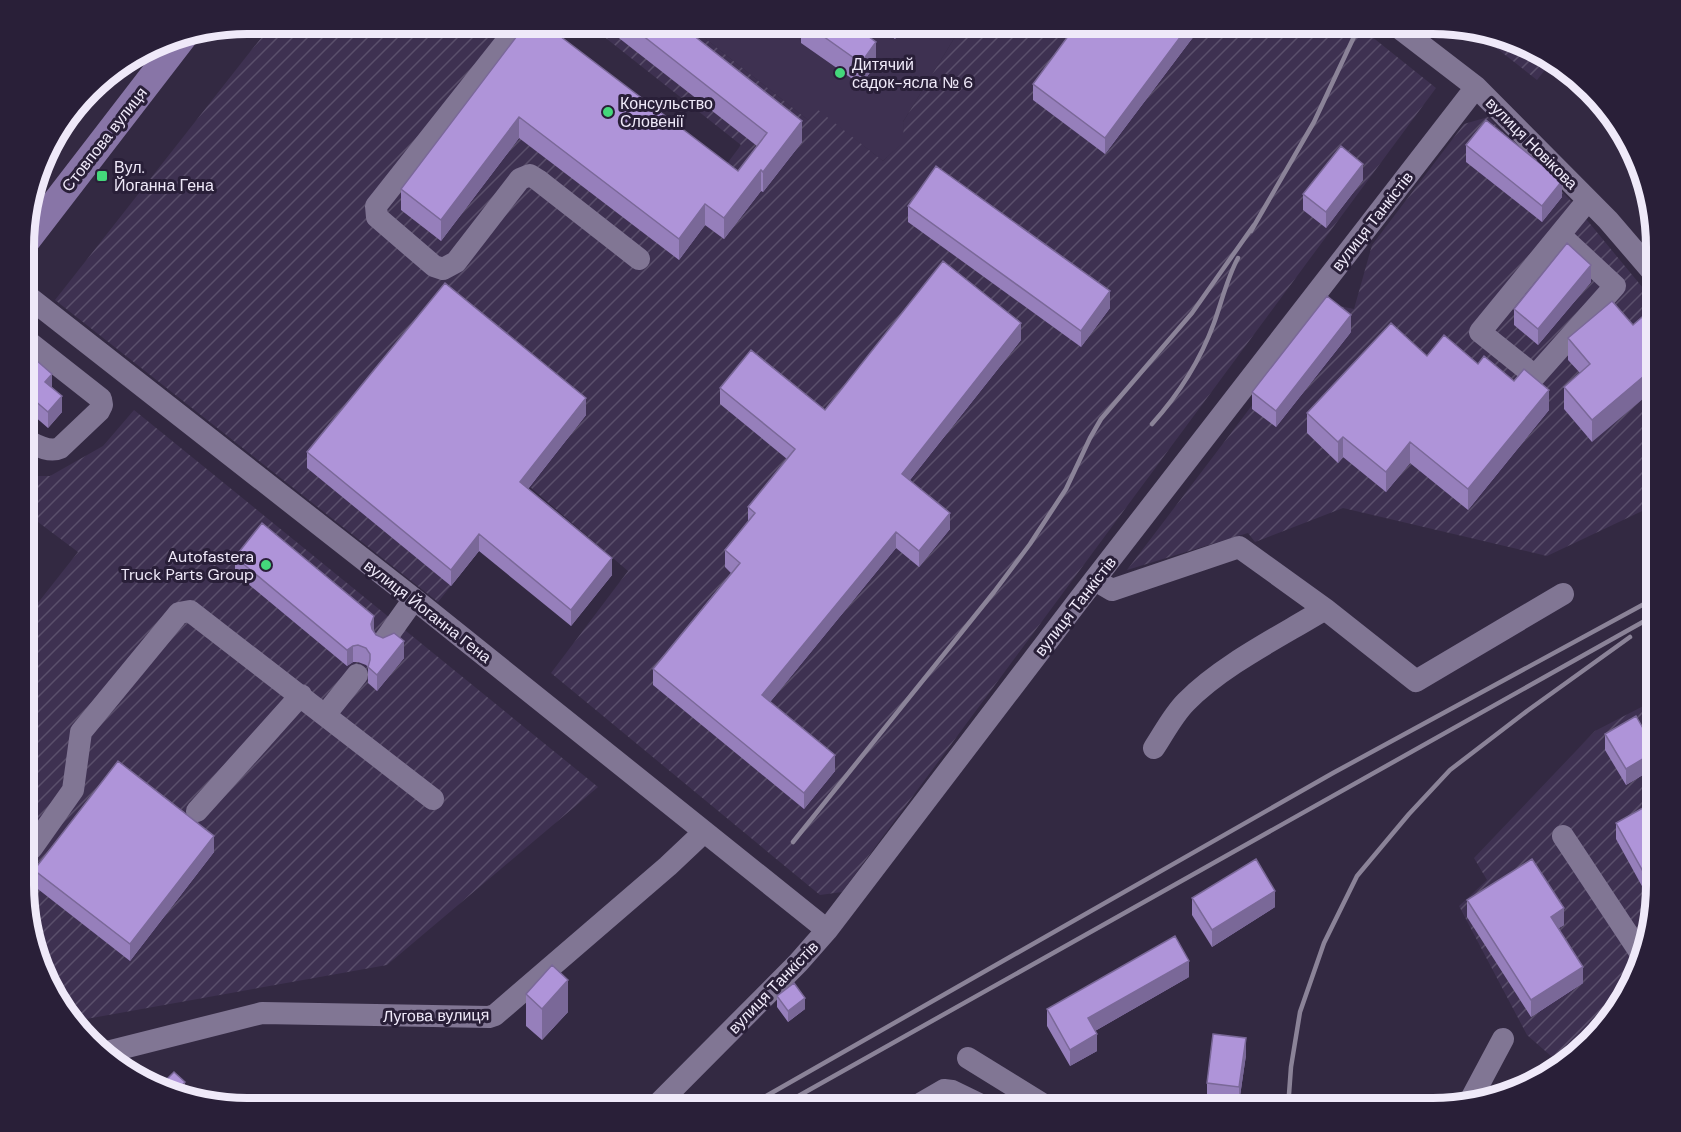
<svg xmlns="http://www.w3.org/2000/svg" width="1681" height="1132" viewBox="0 0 1681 1132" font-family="'DM Sans',sans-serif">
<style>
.built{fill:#3e3151}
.industrial{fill:url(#industrial-furrows)}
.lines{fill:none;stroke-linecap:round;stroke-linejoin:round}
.minor{stroke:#817694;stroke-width:22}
.major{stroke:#8875a7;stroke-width:28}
.rail{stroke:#8b8398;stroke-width:4.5}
.wall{fill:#967fbb}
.shaded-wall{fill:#7a6898}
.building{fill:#af94d9;stroke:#7a6898;stroke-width:1.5}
.poi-dot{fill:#44d77b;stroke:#291f38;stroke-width:2}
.labels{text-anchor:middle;stroke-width:6;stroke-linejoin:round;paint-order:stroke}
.poi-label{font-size:16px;fill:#efe9f9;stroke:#291f38;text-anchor:start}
.street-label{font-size:16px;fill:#efe9f9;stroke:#291f38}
.rim{fill:none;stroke:#efe9f9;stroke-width:8}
</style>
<defs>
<pattern id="industrial-furrows" width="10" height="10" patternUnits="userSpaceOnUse" patternTransform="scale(1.5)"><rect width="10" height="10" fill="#3e3151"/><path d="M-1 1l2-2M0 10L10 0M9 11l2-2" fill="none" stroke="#5a4f6b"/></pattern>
</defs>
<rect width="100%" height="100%" fill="#332942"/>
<!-- built -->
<path class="built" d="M 711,24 L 963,24 L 903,122 L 905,141 L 883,161 L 817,110 L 808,120 L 702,36 Z"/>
<!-- industrial -->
<path class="industrial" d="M 272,24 L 531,24 L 720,173 L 741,145 L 588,24 L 711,24 L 702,36 L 808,120 L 817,109 L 883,161 L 904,141 L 903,122 L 963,24 L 1356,24 L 1436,88 L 842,892 L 820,895 L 551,673 L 628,571 L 530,487 L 438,602 L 55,300 Z
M 1472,29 L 1506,36 L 1552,61 L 1537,80 Z
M 1488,117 L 1572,202 L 1657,305 L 1657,504 L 1547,556 L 1343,508 L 1255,542 L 1248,533 L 1127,570 L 1329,304 L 1354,309 L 1372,245 L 1464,124 Z
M 134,410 L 598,787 L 387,965 L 75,1021 L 54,997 L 26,914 L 26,618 L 78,552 L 26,513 L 26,476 L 50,476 L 103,446 Z
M 1657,699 L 1657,899 L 1645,957 L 1611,1020 L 1559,1063 L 1527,1035 L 1459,906 L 1487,880 L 1474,858 L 1595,731 Z"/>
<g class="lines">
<!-- minor -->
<path class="minor" d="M 520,24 L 384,196 L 376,206 L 377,217 L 434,266 L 443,269 L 456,262 L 520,179 L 530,175 L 538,180 L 639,259
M 1394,24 L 1476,87 L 1608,220 L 1657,277
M 1560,235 L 1615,286 L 1535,376 L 1480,332 L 1588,200
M 26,295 L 414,599 L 827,930
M 26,340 L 101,399 L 102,405 L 99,411 L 60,448 C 49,453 36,445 26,440
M 1095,580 L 1112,590 L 1239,547 L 1325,609 L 1416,681 L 1563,594
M 384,641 L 414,599
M 325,715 L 357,675
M 1154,748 C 1164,733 1173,715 1186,702 C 1222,665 1281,636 1325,609
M 197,811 L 301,695
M 1563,836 L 1641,954 L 1645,956
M 26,853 L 32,848 L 73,790 L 81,732 L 179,613 L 190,611 L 433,799
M 103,1053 L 262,1013 L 489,1017 L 495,1015 L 668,866 L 704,832
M 968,1058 L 1049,1108
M 1471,1099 L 1503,1039
M 654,1108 L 798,963 L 827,930 L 1078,601 L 1476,87
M 913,1108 L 944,1090 L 952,1091 L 987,1108"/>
<!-- major -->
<path class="major" d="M 26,241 L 183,37"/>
<!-- rail -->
<path class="rail" d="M 1251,231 L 1314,122 L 1360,24
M 1152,424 C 1179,394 1200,361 1214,323 C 1222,301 1227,278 1238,258
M 793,842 L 994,592 L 1030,544 L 1066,489 L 1090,438 L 1101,419 L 1192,313 L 1254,225
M 745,1108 L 1333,773 L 1657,597
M 777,1108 L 1657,614
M 1288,1108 L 1291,1067 L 1300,1012 L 1324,943 L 1357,876 L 1409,814 L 1450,770 L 1527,711 L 1630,637"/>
</g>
<!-- wall -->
<path class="wall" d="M 526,24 L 738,171 L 757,146 L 601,24 L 679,24 L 802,142 L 763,192 L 761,191 L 724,239 L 705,225 L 679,260 L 519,138 L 441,241 L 401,210 L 401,189 Z
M 801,24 L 866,24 L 861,31 L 876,64 L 861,85 L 801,43 Z
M 875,24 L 906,24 L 895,39 Z
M 1203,24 L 1105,154 L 1033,100 L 1033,84 Z
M 1557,63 L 1569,70 L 1582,86 Z
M 1466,145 L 1562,197 L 1542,222 L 1466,162 Z
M 1363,180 L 1326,228 L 1303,210 L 1303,194 Z
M 908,206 L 1110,308 L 1081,347 L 908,222 Z
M 1591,282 L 1538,345 L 1514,325 L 1514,309 Z
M 1612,301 L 1592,442 L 1564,409 L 1564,387 L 1580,373 L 1568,360 L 1568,338 Z
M 1351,332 L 1276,427 L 1252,409 L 1252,392 Z
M 1021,340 L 910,480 L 950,529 L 919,567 L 896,548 L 770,702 L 835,771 L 804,809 L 653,685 L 653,669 L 731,573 L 725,567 L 725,550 L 748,522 L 748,507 L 787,459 L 720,404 L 720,388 L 825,410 Z
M 1427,356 L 1478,364 L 1549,410 L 1468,510 L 1410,463 L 1386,492 L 1343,457 L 1338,463 L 1307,433 L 1307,413 Z
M 26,364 L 52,387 L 62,412 L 48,428 L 26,409 Z
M 586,415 L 528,489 L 612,575 L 571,626 L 479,551 L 451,586 L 307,468 L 307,452 Z
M 235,557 L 374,632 L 376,635 L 404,658 L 377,691 L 368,683 L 368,667 L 366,665 L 358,662 L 353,662 L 347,666 L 235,573 Z
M 1605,734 L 1656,767 L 1626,785 L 1605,750 Z
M 1657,800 L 1657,899 L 1655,907 L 1654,908 L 1616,839 L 1616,823 Z
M 214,852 L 130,961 L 34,886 L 34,870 Z
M 1192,898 L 1275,907 L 1212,947 L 1192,915 Z
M 1467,900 L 1564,925 L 1559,928 L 1583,983 L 1531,1017 L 1467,917 Z
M 1189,977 L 1095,1031 L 1097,1051 L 1070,1066 L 1047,1026 L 1047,1009 Z
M 526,994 L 568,1012 L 542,1040 L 526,1026 Z
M 777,996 L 805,1009 L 788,1022 L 777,1007 Z
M 1246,1055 L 1239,1103 L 1207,1099 L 1207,1083 Z"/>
<!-- shaded-wall -->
<path class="shaded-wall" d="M 851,24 L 866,24 L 851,46 Z
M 895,24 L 906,24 L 895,39 Z
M 1190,24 L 1203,24 L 1105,154 L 1105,138 Z
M 876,42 L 876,64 L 861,85 L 861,63 Z
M 519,117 L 519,138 L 441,241 L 441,220 Z
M 802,121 L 802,142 L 763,192 L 763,172 Z
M 1363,164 L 1363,180 L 1326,228 L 1326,212 Z
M 761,170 L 761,191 L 724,239 L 724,218 Z
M 1562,181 L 1562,197 L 1542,222 L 1542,206 Z
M 705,204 L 705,225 L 679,260 L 679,239 Z
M 1591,265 L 1591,282 L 1538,345 L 1538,329 Z
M 1110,291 L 1110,308 L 1081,347 L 1081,331 Z
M 1351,315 L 1351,332 L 1276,427 L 1276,411 Z
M 1021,323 L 1021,340 L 902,490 L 902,474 Z
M 1657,365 L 1657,387 L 1592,442 L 1592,420 Z
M 52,374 L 52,390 L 45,382 Z
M 1549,390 L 1549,410 L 1468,510 L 1468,489 Z
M 62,396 L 62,412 L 48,428 L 48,412 Z
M 586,398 L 586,415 L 520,499 L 520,482 Z
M 1343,437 L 1343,457 L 1338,463 L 1338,442 Z
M 1410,442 L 1410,463 L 1386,492 L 1386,472 Z
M 950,513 L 950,529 L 919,567 L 919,551 Z
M 896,532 L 896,548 L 762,712 L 762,695 Z
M 479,534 L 479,551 L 451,586 L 451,570 Z
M 612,558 L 612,575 L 571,626 L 571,610 Z
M 374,616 L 374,632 L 371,640 L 371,624 Z
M 404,641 L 404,658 L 377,691 L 377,675 Z
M 353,646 L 353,662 L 347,666 L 347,650 Z
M 1656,751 L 1656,767 L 1626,785 L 1626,769 Z
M 835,755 L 835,771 L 804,809 L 804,793 Z
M 214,836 L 214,852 L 130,961 L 130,944 Z
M 1657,890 L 1657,899 L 1655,907 L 1654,908 L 1654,891 Z
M 1275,891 L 1275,907 L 1212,947 L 1212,930 Z
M 1564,908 L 1564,925 L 1551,933 L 1551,917 Z
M 1189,961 L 1189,977 L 1088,1035 L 1088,1018 Z
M 1583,967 L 1583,983 L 1531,1017 L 1531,1000 Z
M 568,980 L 568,1012 L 542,1040 L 542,1009 Z
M 805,998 L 805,1009 L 788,1022 L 788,1011 Z
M 1097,1034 L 1097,1051 L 1070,1066 L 1070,1050 Z
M 1246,1038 L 1246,1055 L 1239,1103 L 1239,1087 Z
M 185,1082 L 185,1098 L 173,1095 Z"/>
<!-- building -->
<path class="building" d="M 526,24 L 544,24 L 738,171 L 767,133 L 628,24 L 679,24 L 802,121 L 763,172 L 761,170 L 724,218 L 705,204 L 679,239 L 519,117 L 441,220 L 401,189 Z
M 806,24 L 851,24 L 876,42 L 861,63 Z
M 1077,24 L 1190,24 L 1105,138 L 1033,84 Z
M 1486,120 L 1562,181 L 1542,206 L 1466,145 Z
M 1341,146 L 1363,164 L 1326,212 L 1303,194 Z
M 936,166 L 1110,291 L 1081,331 L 908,206 Z
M 1567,243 L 1591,265 L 1538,329 L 1514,309 Z
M 943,261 L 1021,323 L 902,474 L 950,513 L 919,551 L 896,532 L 762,695 L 835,755 L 804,793 L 653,669 L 740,563 L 725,550 L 755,513 L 748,507 L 795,449 L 720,388 L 751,350 L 825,410 Z
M 445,283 L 586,398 L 520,482 L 612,558 L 571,610 L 479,534 L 451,570 L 307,452 Z
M 1327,296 L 1351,315 L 1276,411 L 1252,392 Z
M 1612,301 L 1633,325 L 1657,304 L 1657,365 L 1592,420 L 1564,387 L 1590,364 L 1568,338 Z
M 1391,323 L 1427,356 L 1444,335 L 1478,364 L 1484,356 L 1514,381 L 1524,369 L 1549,390 L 1468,489 L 1410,442 L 1386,472 L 1343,437 L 1338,442 L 1307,413 Z
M 36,360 L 52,374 L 45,382 L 62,396 L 48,412 L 26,393 L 26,364 L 30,364 Z
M 262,523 L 374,616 L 371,624 L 372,629 L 376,635 L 383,638 L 394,633 L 404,641 L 377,675 L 368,667 L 370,660 L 370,654 L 366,648 L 358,645 L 353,646 L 347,650 L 235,557 Z
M 1636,716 L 1656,751 L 1626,769 L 1605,734 Z
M 118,761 L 214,836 L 130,944 L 34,870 Z
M 1657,800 L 1657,890 L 1654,891 L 1616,823 Z
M 1256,859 L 1275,891 L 1212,930 L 1192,898 Z
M 1532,859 L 1564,908 L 1551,917 L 1583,967 L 1531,1000 L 1467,900 Z
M 1175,936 L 1189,961 L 1088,1018 L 1097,1034 L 1070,1050 L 1047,1009 Z
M 552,965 L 568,980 L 542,1009 L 526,994 Z
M 794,983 L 805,998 L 788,1011 L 777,996 Z
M 1213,1034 L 1246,1038 L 1239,1087 L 1207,1083 Z
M 174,1072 L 185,1082 L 173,1095 L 161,1085 Z"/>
<!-- markers -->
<g class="poi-dot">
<circle cx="840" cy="73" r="6"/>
<circle cx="608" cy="112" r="6"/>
<rect x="96" y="170" width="12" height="12" rx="3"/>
<circle cx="266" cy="565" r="6"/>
</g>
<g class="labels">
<!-- poi labels -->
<g class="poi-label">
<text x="852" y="70">Дитячий<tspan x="852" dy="18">садок-ясла № 6</tspan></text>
<text x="620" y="109">Консульство<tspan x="620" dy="18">Словенії</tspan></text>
<text x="114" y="173">Вул.<tspan x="114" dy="18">Йоганна Гена</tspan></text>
<text x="254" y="562" text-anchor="end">Autofastera<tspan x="254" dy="18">Truck Parts Group</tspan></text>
</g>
<!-- street labels -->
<g class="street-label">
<text transform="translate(104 139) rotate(-52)" y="6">Стовпова вулиця</text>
<text transform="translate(1532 143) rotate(45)" y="6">вулиця Новікова</text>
<text transform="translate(1372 221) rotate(-52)" y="6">вулиця Танкістів</text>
<text transform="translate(1075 606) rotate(-52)" y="6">вулиця Танкістів</text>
<text transform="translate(428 611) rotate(38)" y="6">вулиця Йоганна Гена</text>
<text transform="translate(773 987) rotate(-46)" y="6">вулиця Танкістів</text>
<text transform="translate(436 1015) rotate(-1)" y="6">Лугова вулиця</text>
</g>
</g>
<!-- crop -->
<path d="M0 0H1681V1132H0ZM247 34H1433A213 213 0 0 1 1646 247V885A213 213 0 0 1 1433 1098H247A213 213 0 0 1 34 885V247A213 213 0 0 1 247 34Z" fill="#291f38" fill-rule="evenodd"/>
<path class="rim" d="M247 34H1433A213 213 0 0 1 1646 247V885A213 213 0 0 1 1433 1098H247A213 213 0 0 1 34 885V247A213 213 0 0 1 247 34Z"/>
</svg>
